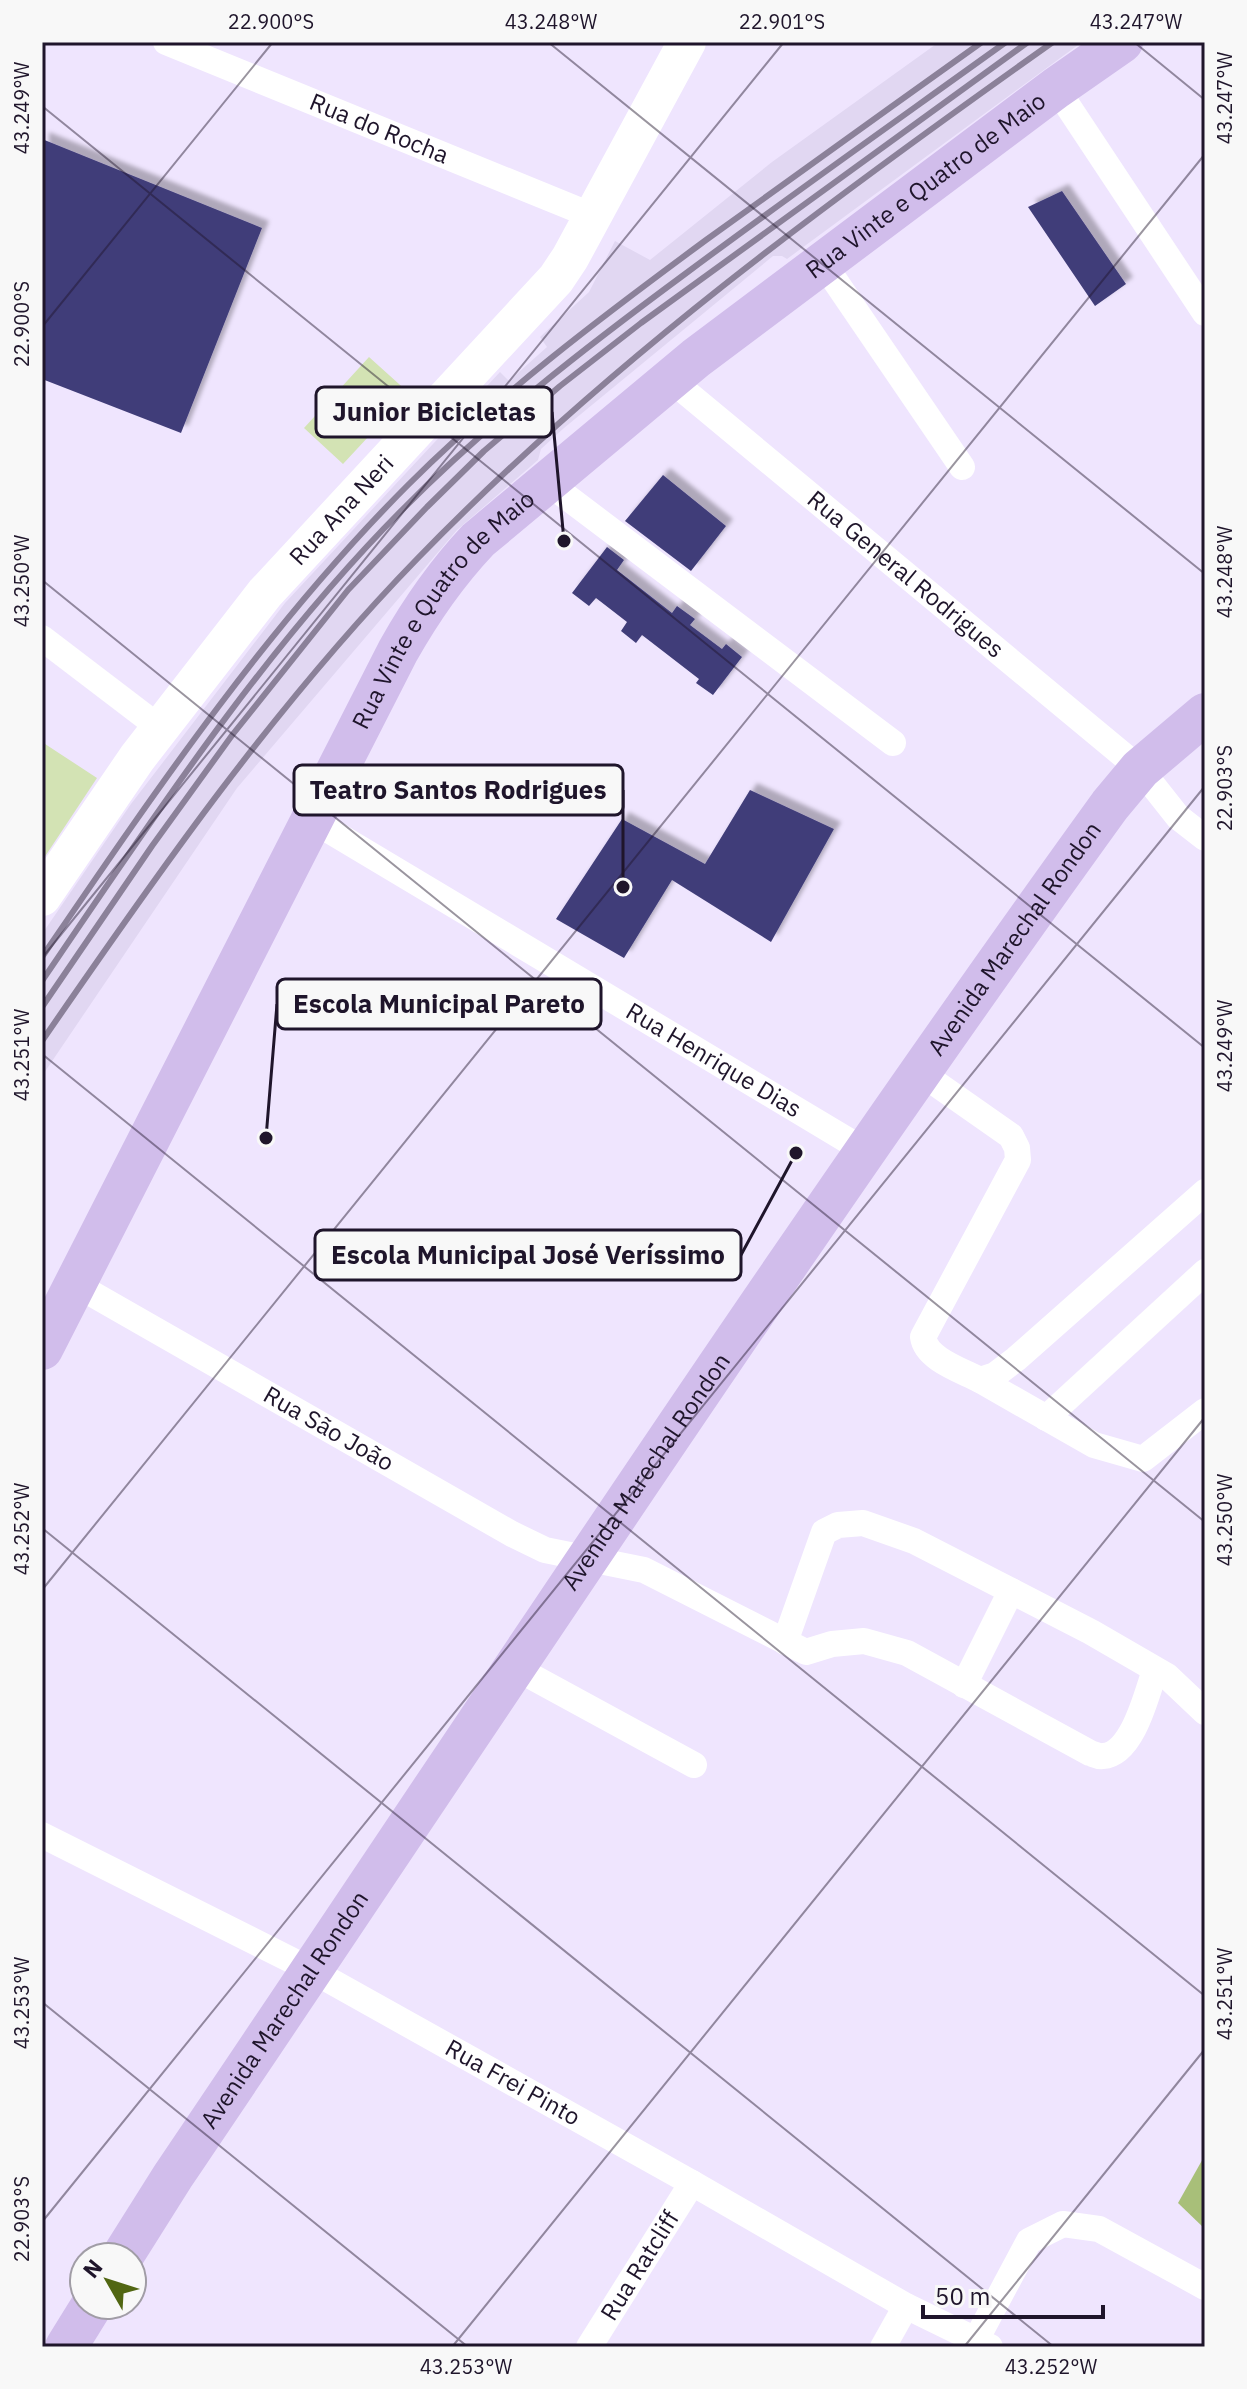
<svg xmlns="http://www.w3.org/2000/svg" width="1247" height="2389" viewBox="0 0 1247 2389" font-family="'IBM Plex Sans',sans-serif">
<style>
.built{fill:#e1d7f2}
.green{fill:#d3e3b4}
.forest{fill:#a8bf79}
.building{fill:#413e79;filter:url(#shadow)}
.lines{fill:none;stroke-linecap:round;stroke-linejoin:round}
.street{stroke:#fff;stroke-width:26}
.secondary{stroke:#fff;stroke-width:38}
.primary{stroke:#d1bdeb;stroke-width:42}
.rail{stroke:#8b8199;stroke-width:6}
.ticks{fill:none;stroke:#1f152b;stroke-width:2;stroke-opacity:0.45}
.labels{text-anchor:middle;stroke-width:8;stroke-linejoin:round;paint-order:stroke}
.street-label{font-size:24px;fill:#1f152b;stroke:#f8f8f8}
.leader{fill:none;stroke:#1f152b;stroke-width:3}
.callout-dot{fill:#1f152b;stroke:#f8f8f8;stroke-width:3}
.callout{fill:#f8f8f8;stroke:#1f152b;stroke-width:3}
.callout-label{font-size:26px;text-anchor:middle;font-weight:bold;fill:#1f152b}
.neatline{fill:none;stroke:#1f152b;stroke-width:3}
.ticks-label{font-size:20px;text-anchor:middle;fill:#1f152b}
</style>
<defs>
<filter id="shadow"><feDropShadow dx="7" dy="-7" stdDeviation="2" flood-color="#0004"/></filter>
</defs>
<rect width="100%" height="100%" fill="#efe5fe"/>
<!-- built -->
<path class="built" d="M 939,42 L 1082,42 L 787,259 L 782,256 L 773,256 L 564,428 L 541,449 L 538,460 L 457,530 L 237,788 L 42,1076 L 42,934 L 131,804 L 285,603 L 500,372 L 509,381 L 547,347 L 540,337 L 589,292 L 615,241 L 650,260 L 772,162 Z"/>
<!-- green -->
<path class="green" d="M 369,357 L 409,393 L 343,464 L 304,428 Z
M 42,742 L 97,778 L 42,861 Z"/>
<!-- forest -->
<path class="forest" d="M 1205,2155 L 1205,2229 L 1178,2203 Z"/>
<!-- building -->
<path class="building" d="M 42,139 L 262,228 L 181,433 L 42,379 Z
M 1062,191 L 1126,284 L 1095,306 L 1028,207 Z
M 663,475 L 726,526 L 691,571 L 625,521 Z
M 607,547 L 624,560 L 617,570 L 672,613 L 677,606 L 695,619 L 690,625 L 722,649 L 726,644 L 742,657 L 713,695 L 696,683 L 699,679 L 642,635 L 636,643 L 621,631 L 627,622 L 596,598 L 589,606 L 572,593 Z
M 750,790 L 834,829 L 771,942 L 672,880 L 624,958 L 556,919 L 622,819 L 705,864 Z"/>
<g class="lines">
<!-- street -->
<g class="street">
<path id="s1" d="M 166,42 L 593,216"/>
<path d="M 1056,88 L 1205,313"/>
<path d="M 823,263 L 962,467"/>
<path id="s2" d="M 670,379 L 1140,769 L 1178,817 L 1205,838"/>
<path d="M 547,482 L 893,743"/>
<path d="M 42,638 L 160,728"/>
<path id="s3" d="M 312,820 L 867,1152"/>
<path d="M 921,1073 L 1011,1136 L 1017,1148 L 1018,1160 L 923,1337 C 926,1359 961,1370 980,1380 L 995,1375 L 1016,1359 L 1205,1192"/>
<path id="s4" d="M 75,1284 L 512,1534 L 545,1550 L 644,1570 L 806,1652 L 832,1644 L 864,1641 L 907,1653 L 1090,1753 C 1094,1754 1098,1757 1103,1756 C 1133,1754 1147,1693 1155,1670"/>
<path d="M 980,1380 L 1094,1445 L 1143,1459 L 1205,1411"/>
<path d="M 1046,1418 L 1205,1272"/>
<path d="M 785,1642 L 824,1532 L 838,1525 L 863,1523 L 914,1541 L 1091,1632 L 1167,1676 L 1205,1712"/>
<path d="M 514,1667 L 694,1765"/>
<path d="M 964,1685 L 1011,1591"/>
<path id="s5" d="M 42,1835 L 311,1970 L 692,2183 L 906,2306 L 990,2347"/>
<path d="M 976,2340 L 1029,2241 L 1063,2224 L 1099,2229 L 1205,2287"/>
<path id="s6" d="M 589,2347 L 692,2183"/>
<path d="M 883,2347 L 906,2306"/>
</g>
<!-- secondary -->
<path class="secondary" id="s7" d="M 42,897 L 137,758 L 265,593 L 556,279 L 570,258 L 687,42"/>
<!-- primary -->
<g class="primary">
<path id="s8" d="M 42,1349 L 398,651 C 421,610 446,574 478,540 L 696,358 L 1056,88 L 1122,42"/>
<path id="s9" d="M 122,2257 L 173,2176 C 483,1717 786,1253 1110,805 L 1140,769 L 1205,714"/>
<path d="M 66,2347 L 92,2305"/>
</g>
<!-- rail -->
<path class="rail" d="M 42,957 C 154,793 267,626 408,485 C 499,394 603,316 706,240 C 798,173 890,108 982,42
M 42,981 C 153,818 263,650 402,510 C 489,422 586,347 685,274 C 791,195 899,119 1006,42
M 42,1007 L 152,846 L 233,734 L 348,590 L 427,507 L 484,451 L 560,386 L 641,323 L 1028,42
M 42,1041 C 157,874 275,705 417,559 C 608,362 830,200 1053,42"/>
</g>
<!-- ticks -->
<path class="ticks" d="M 548,42 L 1205,574M 1134,42 L 1205,100M 42,106 L 1205,1048M 42,327 L 273,42M 42,580 L 1205,1522M 42,958 L 784,42M 42,1054 L 1205,1996M 42,1528 L 1054,2347M 42,1590 L 1205,154M 42,2002 L 468,2347M 42,2222 L 1205,786M 452,2347 L 1205,1417M 964,2347 L 1205,2049"/>
<g class="labels">
<!-- street labels -->
<g class="street-label">
<text dy="8" stroke="none"><textPath href="#s1" startOffset="230">Rua do Rocha</textPath></text>
<text dy="8" stroke="none"><textPath href="#s8" startOffset="1492">Rua Vinte e Quatro de Maio</textPath></text>
<text dy="8" stroke="none"><textPath href="#s7" startOffset="490">Rua Ana Neri</textPath></text>
<text dy="8" stroke="none"><textPath href="#s2" startOffset="306">Rua General Rodrigues</textPath></text>
<text dy="8" stroke="none"><textPath href="#s8" startOffset="844">Rua Vinte e Quatro de Maio</textPath></text>
<text dy="8" stroke="none"><textPath href="#s9" startOffset="1592">Avenida Marechal Rondon</textPath></text>
<text dy="8" stroke="none"><textPath href="#s3" startOffset="468">Rua Henrique Dias</textPath></text>
<text dy="8" stroke="none"><textPath href="#s4" startOffset="292">Rua São João</textPath></text>
<text dy="8" stroke="none"><textPath href="#s9" startOffset="944">Avenida Marechal Rondon</textPath></text>
<text dy="8" stroke="none"><textPath href="#s9" startOffset="296">Avenida Marechal Rondon</textPath></text>
<text dy="8" stroke="none"><textPath href="#s5" startOffset="532">Rua Frei Pinto</textPath></text>
<text dy="8" stroke="none"><textPath href="#s6" startOffset="96">Rua Ratcliff</textPath></text>
</g>
</g>
<!-- callouts -->
<path class="leader" d="M564 541L552 412M623 887L623 790M266 1138L277 1004M796 1153L741 1255"/>
<g class="callout-dot">
<circle cx="564" cy="541" r="8"/>
<circle cx="623" cy="887" r="8"/>
<circle cx="266" cy="1138" r="8"/>
<circle cx="796" cy="1153" r="8"/>
</g>
<g class="callout">
<rect x="316" y="387" width="236" height="50" rx="8"/>
<rect x="294" y="765" width="329" height="50" rx="8"/>
<rect x="277" y="979" width="324" height="50" rx="8"/>
<rect x="315" y="1230" width="426" height="50" rx="8"/>
</g>
<g class="callout-label">
<text x="434" y="421">Junior Bicicletas</text>
<text x="458" y="799">Teatro Santos Rodrigues</text>
<text x="439" y="1013">Escola Municipal Pareto</text>
<text x="528" y="1264">Escola Municipal José Veríssimo</text>
</g>
<!-- border -->
<rect width="1247" height="2389" fill="none" stroke="#f8f8f8" stroke-width="88"/>
<!-- north arrow -->
<g transform="translate(108 2281) rotate(309)"><circle r="38" fill="#f8f8f8" stroke="#a19da6" stroke-width="2"/>
<path d="M0-6L14 30L0 20L-14 30Z" fill="#516612"/>
<text y="-12" font-size="22" font-weight="bold" text-anchor="middle" fill="#1f152b">N</text>
</g>
<!-- scale -->
<path d="M923 2305v12h180v-12" fill="none" stroke="#1f152b" stroke-width="4"/>
<text x="935" y="2305" font-size="24" fill="#1f152b" stroke="#f8f8f8" stroke-width="6" paint-order="stroke">50 m</text>
<rect x="44" y="44" width="1159" height="2301" class="neatline"/>
<g class="ticks-label">
<text x="271" y="29">22.900°S</text>
<text x="551" y="29">43.248°W</text>
<text x="782" y="29">22.901°S</text>
<text x="1136" y="29">43.247°W</text>
<text transform="translate(1225 98) rotate(-90)" y="7">43.247°W</text>
<text transform="translate(22 108) rotate(-90)" y="7">43.249°W</text>
<text transform="translate(22 324) rotate(-90)" y="7">22.900°S</text>
<text transform="translate(1225 572) rotate(-90)" y="7">43.248°W</text>
<text transform="translate(22 581) rotate(-90)" y="7">43.250°W</text>
<text transform="translate(1225 788) rotate(-90)" y="7">22.903°S</text>
<text transform="translate(1225 1046) rotate(-90)" y="7">43.249°W</text>
<text transform="translate(22 1055) rotate(-90)" y="7">43.251°W</text>
<text transform="translate(1225 1520) rotate(-90)" y="7">43.250°W</text>
<text transform="translate(22 1529) rotate(-90)" y="7">43.252°W</text>
<text transform="translate(1225 1994) rotate(-90)" y="7">43.251°W</text>
<text transform="translate(22 2003) rotate(-90)" y="7">43.253°W</text>
<text transform="translate(22 2219) rotate(-90)" y="7">22.903°S</text>
<text x="466" y="2374">43.253°W</text>
<text x="1051" y="2374">43.252°W</text>
</g>
</svg>
